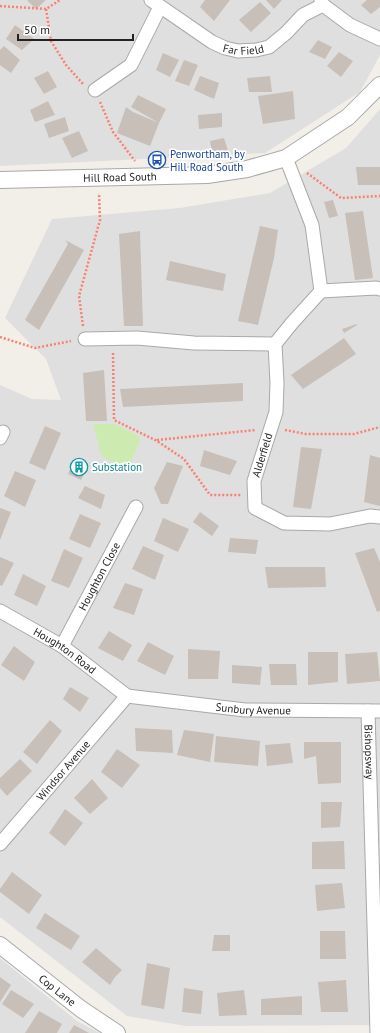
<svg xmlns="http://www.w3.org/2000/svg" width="380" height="1033" viewBox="0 0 380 1033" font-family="'PT Sans',sans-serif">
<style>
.residential{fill:#e0dfdf}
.grass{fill:#cdebb0}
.building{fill:#c7bfb8}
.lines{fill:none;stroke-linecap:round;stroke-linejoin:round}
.minor-casing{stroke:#a9a9a9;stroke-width:15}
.tertiary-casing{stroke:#a9a9a9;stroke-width:18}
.path{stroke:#fa8072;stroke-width:2.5;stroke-dasharray:2 2;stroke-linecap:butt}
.minor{stroke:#fff;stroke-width:13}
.tertiary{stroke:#fff;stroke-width:16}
.labels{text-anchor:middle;stroke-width:3.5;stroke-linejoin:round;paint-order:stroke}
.street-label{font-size:11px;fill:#222;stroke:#fff}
.transit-label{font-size:11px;fill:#164399;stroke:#fff;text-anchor:start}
.culture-label{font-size:11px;fill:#0d838f;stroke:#fff;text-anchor:start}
</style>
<rect width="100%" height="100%" fill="#f2efe9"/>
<!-- residential -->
<path class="residential" d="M 0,0 L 380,0 L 380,55 L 360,92 L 265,153 L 0,166 Z
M 380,109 L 380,1025 L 186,1026 L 127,1016 L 0,917 L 0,385 L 32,399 L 61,400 L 46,359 L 5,318 L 52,219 L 180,208 L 270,193 L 346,148 Z
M 0,958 L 77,1021 L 100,1033 L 0,1033 Z"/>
<!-- grass -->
<path class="grass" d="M 93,424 L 115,424 L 139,436 L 140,441 L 127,471 L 101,455 Z"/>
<!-- building -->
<path class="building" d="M 27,0 L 46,0 L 36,9 Z
M 205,0 L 230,0 L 214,21 L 200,7 Z
M 266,0 L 282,0 L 274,9 Z
M 367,0 L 380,0 L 380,7 L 371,14 L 361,5 Z
M 260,2 L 271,13 L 251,32 L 239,20 Z
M 15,25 L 34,39 L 22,50 L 6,39 Z
M 318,40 L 332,47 L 325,59 L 309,52 Z
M 4,46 L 20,60 L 11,73 L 0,65 L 0,50 Z
M 339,52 L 353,61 L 341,77 L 327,66 Z
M 163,53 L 179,60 L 170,77 L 156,70 Z
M 184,60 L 198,65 L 189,86 L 175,81 Z
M 48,71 L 57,87 L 44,94 L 34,78 Z
M 200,76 L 219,83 L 214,99 L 194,90 Z
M 270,76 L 272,92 L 249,92 L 247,78 Z
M 293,91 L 295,119 L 263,124 L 258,96 Z
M 138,95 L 166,109 L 159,123 L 131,107 Z
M 48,101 L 55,115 L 35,122 L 30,110 Z
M 126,107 L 133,112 L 159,123 L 150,146 L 117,133 Z
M 222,113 L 222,127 L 199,129 L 198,115 Z
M 65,117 L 69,131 L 49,138 L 44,124 Z
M 79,131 L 88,151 L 72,158 L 62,138 Z
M 224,138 L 229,154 L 213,157 L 210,141 Z
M 356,167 L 380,167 L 380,185 L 358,185 Z
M 333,200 L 338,216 L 329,218 L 324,202 Z
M 363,211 L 373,278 L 355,280 L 345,213 Z
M 260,226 L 278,230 L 274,258 L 258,325 L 238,321 Z
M 140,231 L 143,326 L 124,326 L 119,234 Z
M 65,240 L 84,250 L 39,330 L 25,320 L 68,244 Z
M 170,261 L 226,274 L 223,291 L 166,280 Z
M 357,324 L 357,325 L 344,333 L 342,329 Z
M 344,338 L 356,354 L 303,389 L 291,375 Z
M 104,370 L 107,421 L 86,421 L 83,373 Z
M 243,383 L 243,401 L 123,407 L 120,389 Z
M 45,426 L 61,433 L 45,470 L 29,463 Z
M 301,447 L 322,449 L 311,509 L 293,507 Z
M 204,450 L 237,461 L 230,475 L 200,466 Z
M 370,455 L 380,458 L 380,506 L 364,502 Z
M 74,460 L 88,466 L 81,480 L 68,474 Z
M 167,462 L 183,466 L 168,504 L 161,504 L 154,488 Z
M 15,471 L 36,480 L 25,507 L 4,496 Z
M 85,486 L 105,495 L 101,509 L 78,498 Z
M 0,508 L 11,512 L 0,540 Z
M 200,512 L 219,526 L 212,536 L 193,522 Z
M 80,514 L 101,523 L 90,548 L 69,539 Z
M 163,518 L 189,529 L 178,552 L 154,541 Z
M 230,538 L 258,540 L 256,554 L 228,552 Z
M 143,546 L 164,555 L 155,580 L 132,569 Z
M 374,548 L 380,562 L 380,611 L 377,612 L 355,553 Z
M 64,549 L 83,558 L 69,588 L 51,581 Z
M 0,557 L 14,563 L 2,586 L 0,585 Z
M 265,567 L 325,567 L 326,587 L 268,588 Z
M 23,574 L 46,586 L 37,606 L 14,595 Z
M 125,583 L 143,589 L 134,615 L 113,608 Z
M 109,631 L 132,645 L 123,661 L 98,648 Z
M 148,642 L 174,656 L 165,675 L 137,661 Z
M 14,646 L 35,662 L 24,681 L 1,665 Z
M 188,649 L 220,651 L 218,679 L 188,679 Z
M 308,652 L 338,652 L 338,682 L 308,685 Z
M 377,652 L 380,681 L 347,684 L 345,654 Z
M 269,664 L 296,664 L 297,685 L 271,685 Z
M 232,665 L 262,667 L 260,685 L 232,683 Z
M 70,687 L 89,698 L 80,712 L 63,699 Z
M 50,720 L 62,731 L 37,764 L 23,752 Z
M 135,728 L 172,730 L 173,753 L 136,751 Z
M 184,730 L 214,734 L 210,762 L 177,755 Z
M 216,736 L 260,741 L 258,766 L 214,762 Z
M 304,742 L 341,742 L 341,783 L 318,784 L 316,756 L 304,759 Z
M 290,743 L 293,763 L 267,766 L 265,745 Z
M 117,749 L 140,765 L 122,788 L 101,772 Z
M 20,759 L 32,771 L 7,796 L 0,788 L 0,778 Z
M 92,779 L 108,798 L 90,814 L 74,798 Z
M 321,802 L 342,802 L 340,827 L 321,828 Z
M 65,809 L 83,823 L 65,846 L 49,833 Z
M 344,841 L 345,869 L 312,869 L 312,842 Z
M 12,872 L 42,895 L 29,914 L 0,892 L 0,889 Z
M 342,883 L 345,908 L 317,911 L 315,885 Z
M 45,913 L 80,936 L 71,950 L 36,928 Z
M 320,931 L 345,931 L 346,959 L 320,959 Z
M 214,935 L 230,935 L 230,951 L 212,951 Z
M 96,948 L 122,970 L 115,977 L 110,985 L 82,962 Z
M 147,963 L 170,968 L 164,1009 L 141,1005 Z
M 0,977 L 11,985 L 0,1002 Z
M 346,980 L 348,1012 L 321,1012 L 318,982 Z
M 184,988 L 203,991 L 201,1014 L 182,1012 Z
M 11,990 L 34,1004 L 23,1018 L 2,1004 Z
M 244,990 L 247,1015 L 219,1016 L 217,993 Z
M 302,996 L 302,1015 L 261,1015 L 261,999 Z
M 39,1011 L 62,1024 L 57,1033 L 25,1033 Z
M 74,1025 L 89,1033 L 69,1033 Z"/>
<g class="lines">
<defs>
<g id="minor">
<path id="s1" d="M 151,0 L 212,42 L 225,48 L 238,51 L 256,50 L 269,47 L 286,33 L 303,15 L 323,5 L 321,0"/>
<path d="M 323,5 L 350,25 L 380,39"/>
<path d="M 95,90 L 131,65 L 160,7"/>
<path d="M 286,158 L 312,225 L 321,291 L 292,323 L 275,344 L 277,383 L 276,412 L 254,481 L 255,508 L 284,523 L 330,524 L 370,516 L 380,517"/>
<path d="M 321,291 L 376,288 L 380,289"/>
<path d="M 85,339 L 137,338 L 194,343 L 275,344"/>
<path d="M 0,438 L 3,432"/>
<path id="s2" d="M 0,611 L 62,646 L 127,696"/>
<path id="s3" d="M 62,646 L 136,507"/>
<path id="s4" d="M 127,696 L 245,710 L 380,711"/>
<path id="s5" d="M 368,711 L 377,1033"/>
<path id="s6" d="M 0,844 L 127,696"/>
</g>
<g id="tertiary">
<path id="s7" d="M 0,180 L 207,175 L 247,169 L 286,158 L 348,117 L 380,85"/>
<path id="s8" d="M 0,945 L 81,1009 L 117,1033"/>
</g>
</defs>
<!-- minor casing -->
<use href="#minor" class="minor-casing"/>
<!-- tertiary casing -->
<use href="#tertiary" class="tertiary-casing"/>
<!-- path -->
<path class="path" d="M 0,6 L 46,9 L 60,0
M 46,9 L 51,41 L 66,65 L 83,84
M 100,102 L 113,132 L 135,161
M 307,173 L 341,198 L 380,196
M 83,326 L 79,296 L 100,220 L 99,193
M 0,337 L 35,348 L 71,341
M 113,353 L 114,420 L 157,441 L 184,459 L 210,495 L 241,495
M 285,430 L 306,434 L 354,434 L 380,427
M 157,440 L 256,430"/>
<!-- minor -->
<use href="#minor" class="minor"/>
<!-- tertiary -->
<use href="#tertiary" class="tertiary"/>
</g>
<!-- icons -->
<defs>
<symbol id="bus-ring" viewBox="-11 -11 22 22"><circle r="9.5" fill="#fff" stroke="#1a4fb4" stroke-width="1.5"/><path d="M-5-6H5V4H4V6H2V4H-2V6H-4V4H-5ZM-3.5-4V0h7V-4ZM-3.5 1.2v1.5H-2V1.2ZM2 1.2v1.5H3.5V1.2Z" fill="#1a4fb4"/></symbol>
<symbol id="building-ring" viewBox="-11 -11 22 22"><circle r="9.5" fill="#fff" stroke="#0f9aa8" stroke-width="1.5"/><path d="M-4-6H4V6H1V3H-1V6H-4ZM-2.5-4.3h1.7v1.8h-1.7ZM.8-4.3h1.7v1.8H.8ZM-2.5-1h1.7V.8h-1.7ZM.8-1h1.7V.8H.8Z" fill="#0f9aa8"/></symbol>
</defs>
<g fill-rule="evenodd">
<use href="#bus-ring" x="147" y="150" width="20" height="20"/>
<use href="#building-ring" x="69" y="457" width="20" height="20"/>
</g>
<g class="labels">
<!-- street labels -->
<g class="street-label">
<text dy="4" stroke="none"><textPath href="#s1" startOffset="107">Far Field</textPath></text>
<text dy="4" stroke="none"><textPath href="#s7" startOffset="120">Hill Road South</textPath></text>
<text transform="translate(262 455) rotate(-73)" y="4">Alderfield</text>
<text dy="4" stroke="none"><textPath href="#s3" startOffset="79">Houghton Close</textPath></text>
<text dy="4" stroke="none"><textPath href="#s2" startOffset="76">Houghton Road</textPath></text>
<text dy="4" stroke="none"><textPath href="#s4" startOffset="127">Sunbury Avenue</textPath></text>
<text dy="4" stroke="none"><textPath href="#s5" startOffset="41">Bishopsway</textPath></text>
<text dy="4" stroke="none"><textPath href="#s6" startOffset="97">Windsor Avenue</textPath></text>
<text dy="4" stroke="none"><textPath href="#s8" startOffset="73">Cop Lane</textPath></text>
</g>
<!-- transit labels -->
<g class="transit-label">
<text x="170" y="158">Penwortham, by<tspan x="170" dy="13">Hill Road South</tspan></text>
</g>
<!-- culture labels -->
<g class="culture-label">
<text x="92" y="471">Substation</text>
</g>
</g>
<!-- scale -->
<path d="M18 34v6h115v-6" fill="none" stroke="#222222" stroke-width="2"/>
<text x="24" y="34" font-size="12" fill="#222222" stroke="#ffffff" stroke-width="3" paint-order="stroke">50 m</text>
</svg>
